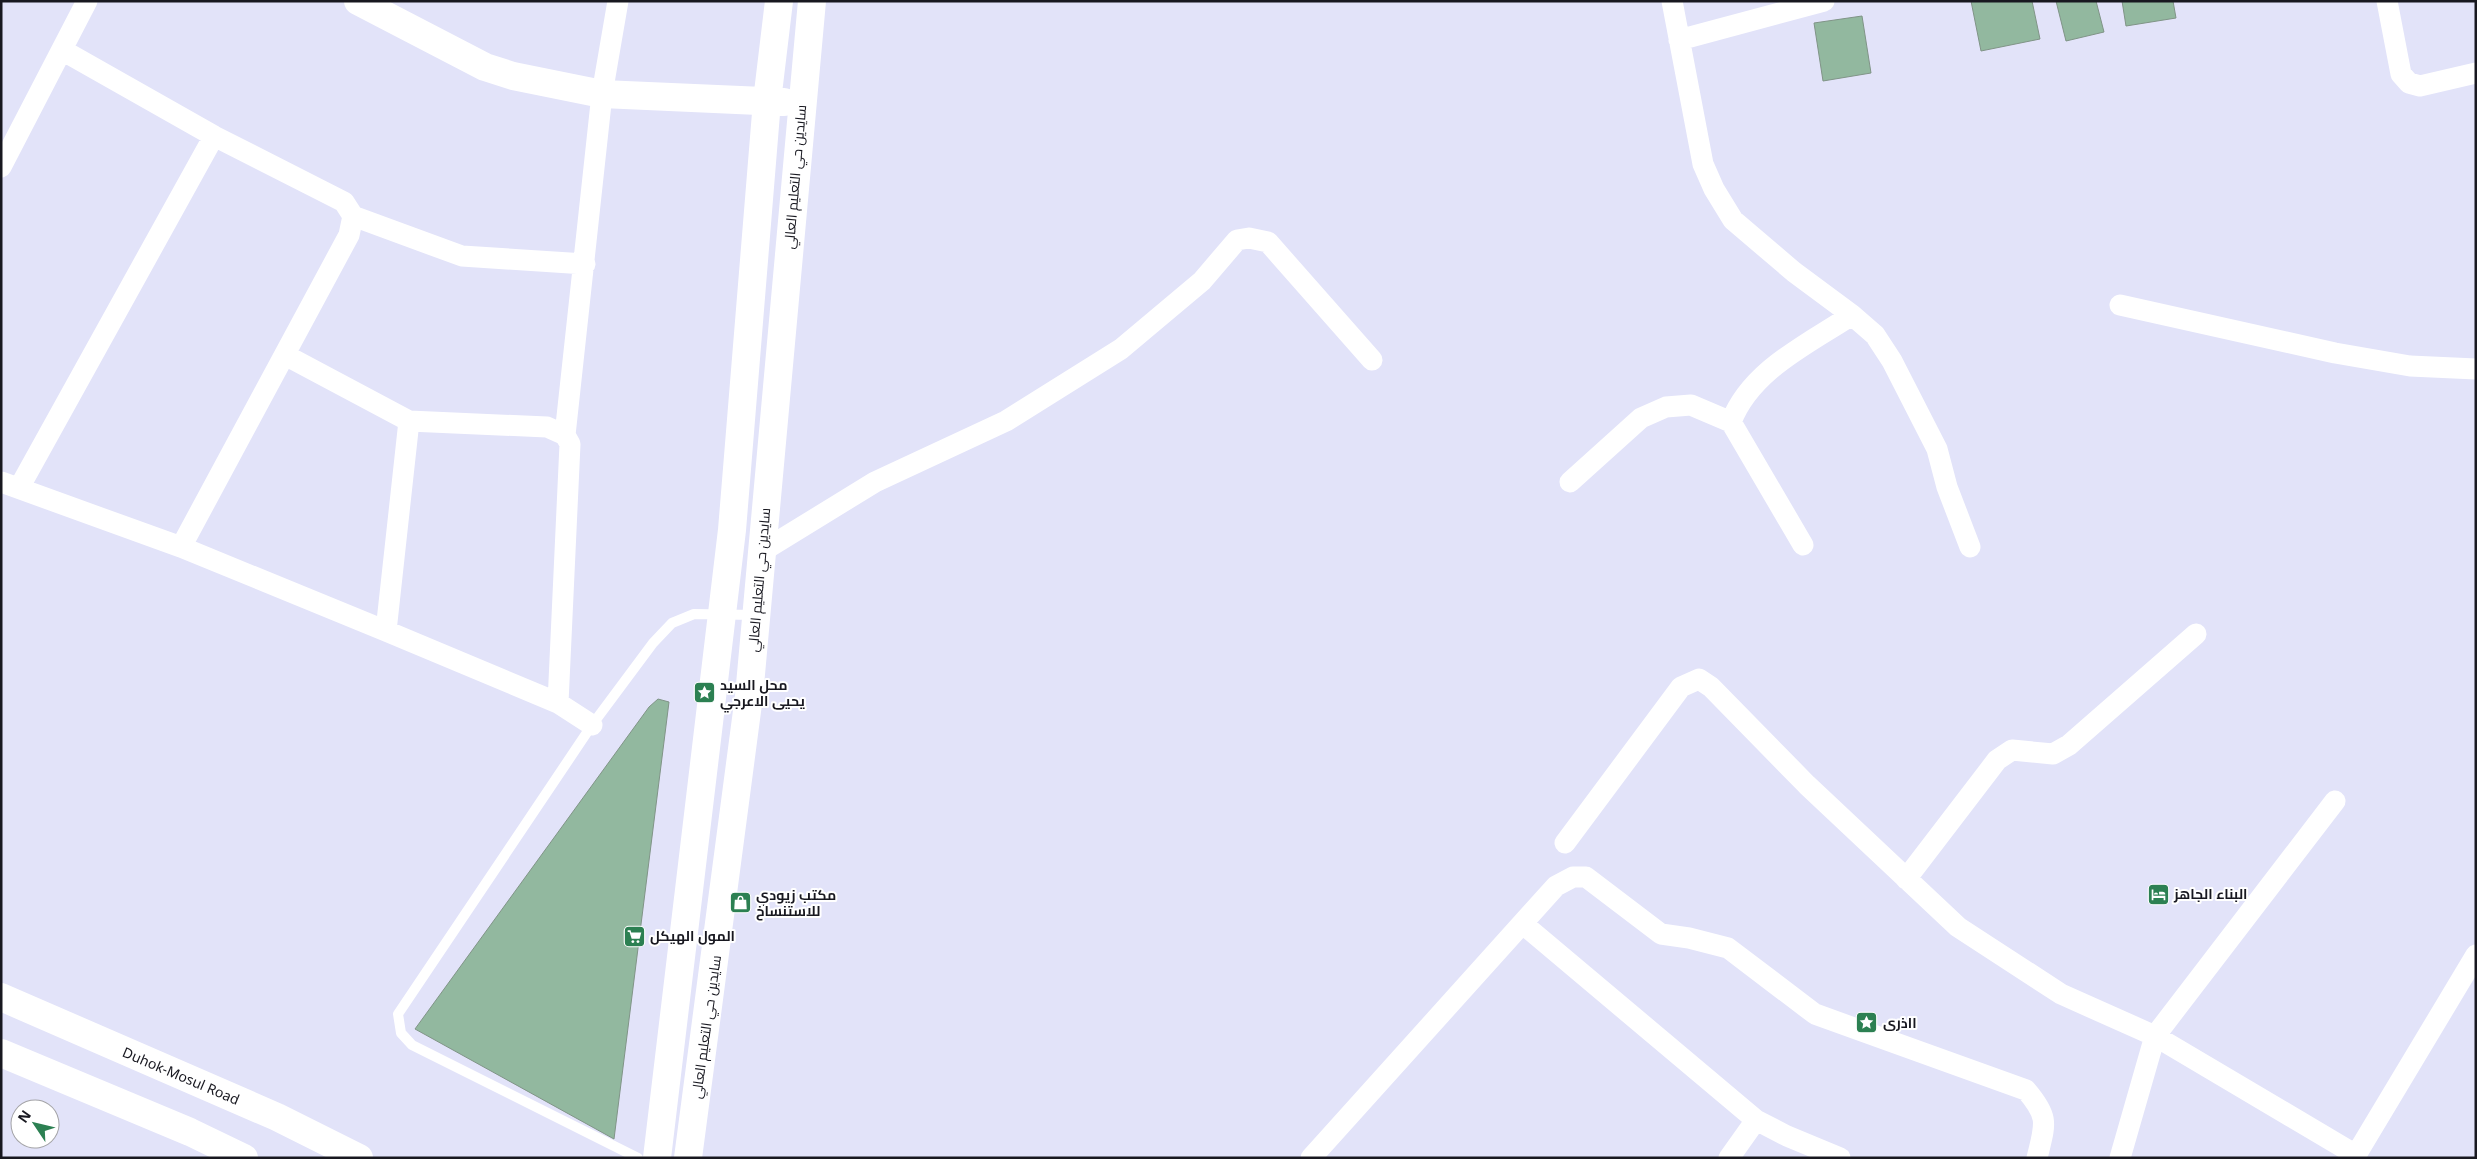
<svg xmlns="http://www.w3.org/2000/svg" width="2477" height="1159" viewBox="0 0 2477 1159" font-family="'Noto Sans',Cairo,sans-serif">
<style>
.building{fill:#92b89f;stroke:#809487}
.lines{fill:none;stroke-linecap:round;stroke-linejoin:round}
.lane{stroke:#fff;stroke-width:10}
.street{stroke:#fff;stroke-width:21}
.secondary{stroke:#fff;stroke-width:28}
.highway{stroke:#fff;stroke-width:28}
.labels{text-anchor:middle;stroke-width:4;stroke-linejoin:round;paint-order:stroke}
.street-label{font-size:14px;fill:#181820;stroke:#fff}
.poi-label{font-size:14px;font-weight:bold;fill:#181820;stroke:#fff;text-anchor:start}
</style>
<rect width="100%" height="100%" fill="#e2e3f9"/>
<!-- building -->
<path class="building" d="M 1971,1 L 2032,1 L 2040,39 L 1981,51 Z
M 2056,1 L 2096,1 L 2104,32 L 2066,41 Z
M 2122,1 L 2173,1 L 2176,18 L 2126,26 Z
M 1862,16 L 1871,73 L 1823,81 L 1814,23 Z
M 658,699 L 669,702 L 614,1139 L 415,1029 L 649,707 Z"/>
<g class="lines">
<!-- lane -->
<path class="lane" d="M 638,1158 L 412,1045 L 401,1033 L 398,1014 L 592,725 L 653,643 L 672,623 L 694,614 L 755,615"/>
<!-- street -->
<path class="street" d="M 1672,1 L 1703,164 L 1714,189 L 1733,220 L 1794,272 L 1852,315 L 1875,335 L 1892,361 L 1937,449 L 1947,487 L 1970,547
M 2387,1 L 2401,74 L 2409,83 L 2420,86 L 2476,73
M 1679,40 L 1824,1
M 62,50 L 214,136 L 344,202 L 353,216 L 349,235 L 181,547
M 1,167 L 87,1
M 353,216 L 462,256 L 585,264
M 2120,305 L 2335,353 L 2410,366 L 2476,369
M 285,355 L 409,421 L 547,427 L 565,435 L 570,444 L 558,703
M 1731,422 C 1751,370 1808,344 1852,315
M 565,435 L 602,94 L 618,1
M 1,482 L 181,547 L 386,631 L 558,703 L 592,725
M 1570,482 L 1641,418 L 1666,407 L 1691,405 L 1731,422 L 1803,545
M 19,488 L 214,136
M 761,552 L 875,482 L 1006,421 L 1121,349 L 1202,281 L 1237,240 L 1249,238 L 1268,242 L 1372,360
M 386,631 L 409,421
M 1565,843 L 1681,687 L 1699,679 L 1711,687 L 1807,785 L 1958,927 L 2061,994 L 2155,1036 L 2356,1155 L 2357,1158
M 1906,879 L 1997,760 L 2012,750 L 2053,754 L 2069,745 L 2196,634
M 1523,924 L 1756,1120 L 1787,1136 L 1840,1158
M 2356,1155 L 2476,955
M 1311,1158 L 1556,886 L 1573,877 L 1586,877 L 1661,934 L 1689,938 L 1728,948 L 1815,1014 L 2026,1090 C 2050,1118 2045,1124 2037,1158
M 1729,1158 L 1756,1120
M 2120,1158 L 2155,1036 L 2335,801"/>
<!-- secondary -->
<path class="secondary" d="M 358,1 L 485,67 L 513,76 L 602,94 L 784,102
M 657,1158 L 732,530 L 767,101 L 779,1
M 688,1158 L 749,696 L 812,1"/>
<!-- highway -->
<path class="highway" d="M 1,997 L 277,1117 L 359,1158
M 1,1053 L 190,1132 L 244,1158"/>
</g>
<!-- icons -->
<defs>
<symbol id="sight-square" viewBox="-11 -11 22 22"><rect x="-9" y="-9" width="18" height="18" rx="4" fill="#2c8052" stroke="#fff"/><path d="M0-6L1.8-2.2L6-1.7L2.9 1.2L3.7 5.4L0 3.3L-3.7 5.4L-2.9 1.2L-6-1.7L-1.8-2.2Z" fill="#fff"/></symbol>
<symbol id="hotel-square" viewBox="-11 -11 22 22"><rect x="-9" y="-9" width="18" height="18" rx="4" fill="#2c8052" stroke="#fff"/><path d="M-6-4.5h1.5V1H6V5H4.5V3h-9V5H-6ZM-4 0a1.8 1.8 0 1 1 3.6 0ZM.5 0V-2.5h3Q6-2.5 6 0Z" fill="#fff"/></symbol>
<symbol id="shop-square" viewBox="-11 -11 22 22"><rect x="-9" y="-9" width="18" height="18" rx="4" fill="#2c8052" stroke="#fff"/><path d="M-5-2.5h2.3a2.7 3.5 0 0 1 5.4 0H5L5.5 6h-11ZM-1.5-2.5h3a1.5 2.3 0 0 0-3 0Z" fill="#fff"/></symbol>
<symbol id="supermarket-square" viewBox="-11 -11 22 22"><rect x="-9" y="-9" width="18" height="18" rx="4" fill="#2c8052" stroke="#fff"/><path d="M-6-5.5h2.5l.6 2H6L4.5 2H-2.5L-4.4-4H-6ZM-1.5 3.2a1.3 1.3 0 1 0 .1 0ZM3 3.2a1.3 1.3 0 1 0 .1 0Z" fill="#fff"/></symbol>
</defs>
<g fill-rule="evenodd">
<use href="#sight-square" x="692" y="680" width="25" height="25"/>
<use href="#hotel-square" x="2146" y="882" width="25" height="25"/>
<use href="#shop-square" x="728" y="890" width="25" height="25"/>
<use href="#supermarket-square" x="622" y="924" width="25" height="25"/>
<use href="#sight-square" x="1854" y="1010" width="25" height="25"/>
</g>
<g class="labels">
<!-- street labels -->
<g class="street-label">
<text transform="translate(795 177) rotate(-85)" y="5">سايدين حي التعليم العالي</text>
<text transform="translate(759 580) rotate(-85)" y="5">سايدين حي التعليم العالي</text>
<text transform="translate(706 1027) rotate(-82)" y="5">سايدين حي التعليم العالي</text>
<text transform="translate(181 1076) rotate(23)" y="5">Duhok-Mosul Road</text>
</g>
<!-- poi labels -->
<g class="poi-label">
<text x="720" y="690">محل السيد<tspan x="720" dy="16">يحيى الاعرجي</tspan></text>
<text x="2174" y="899">البناء الجاهز</text>
<text x="756" y="900">مكتب زيودي<tspan x="756" dy="16">للاستنساخ</tspan></text>
<text x="650" y="941">المول الهيكل</text>
<text x="1883" y="1028">ااذرى</text>
</g>
</g>
<!-- border -->
<rect width="2477" height="1159" fill="none" stroke="#181820" stroke-width="5"/>
<!-- north arrow -->
<g transform="translate(35 1124) rotate(305)"><circle r="24" fill="#ffffff" stroke="#a3a3a6"/>
<path d="M0-4L9 19L0 12L-9 19Z" fill="#2c8052"/>
<text y="-8" font-size="14" font-weight="bold" text-anchor="middle" fill="#181820">N</text>
</g>
</svg>
